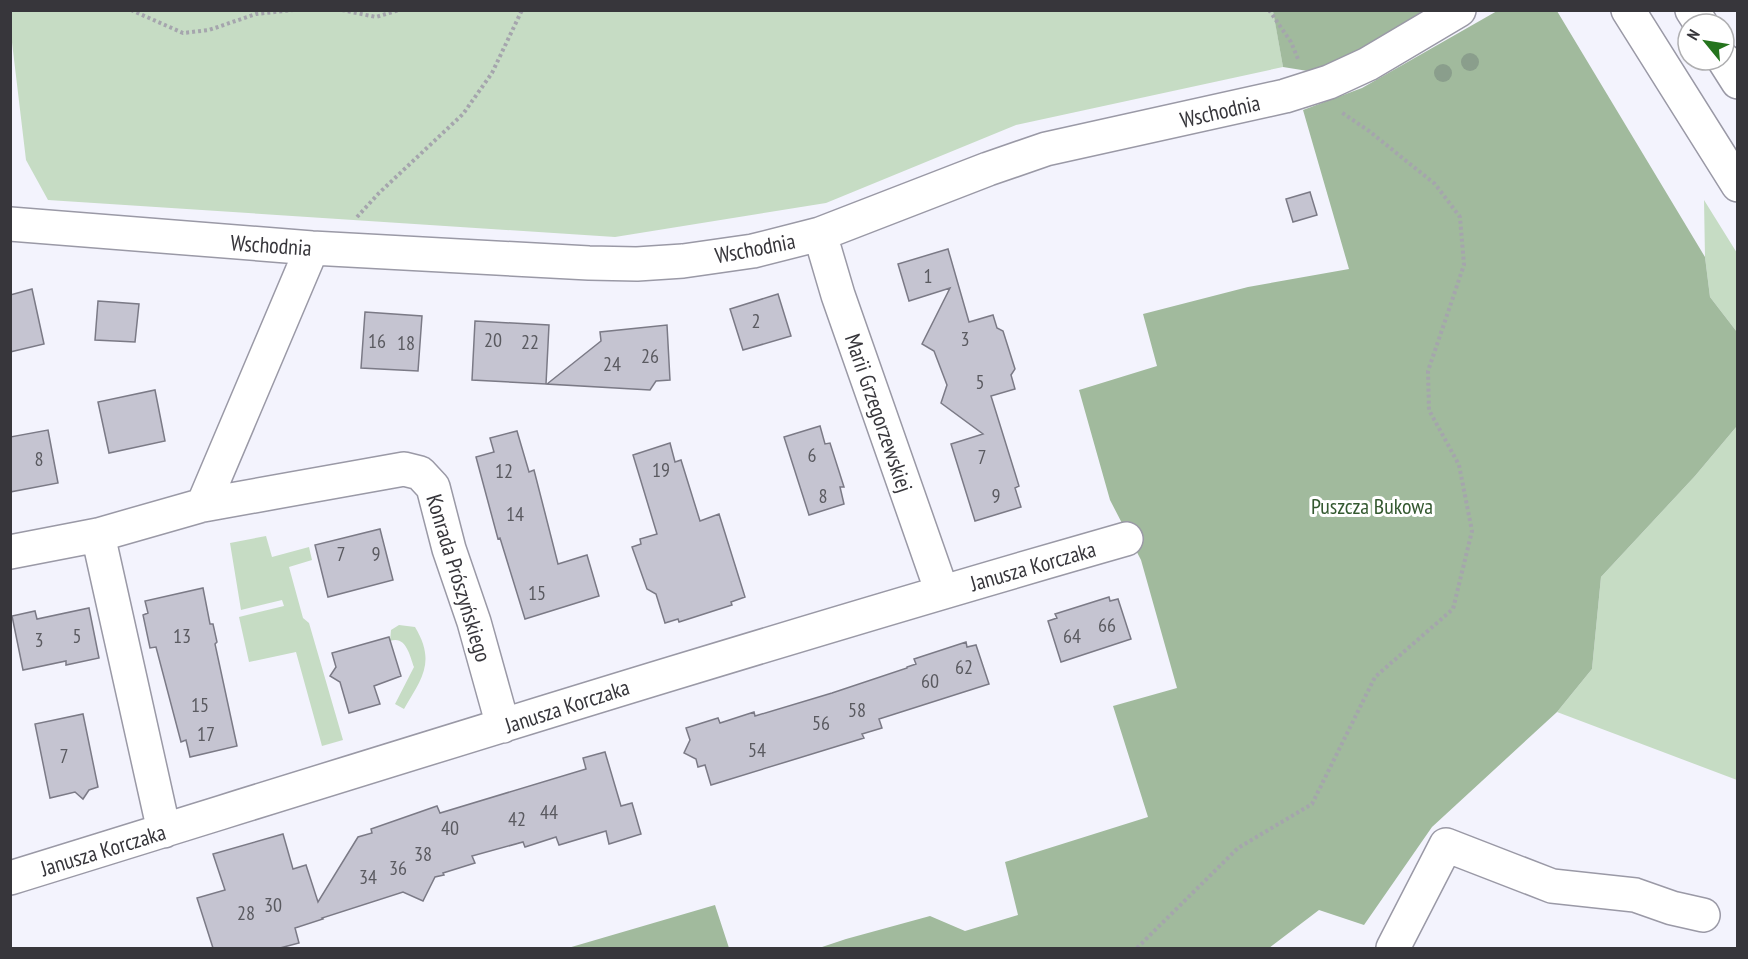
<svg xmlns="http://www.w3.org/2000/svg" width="1748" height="959" viewBox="0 0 1748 959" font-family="'PT Sans Narrow',sans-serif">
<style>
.green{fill:#c6dcc4}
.forest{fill:#a1ba9d}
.building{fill:#c5c4d1;stroke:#7b7a86;stroke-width:1.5}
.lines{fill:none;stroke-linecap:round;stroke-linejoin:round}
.minor-casing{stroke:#9a99a6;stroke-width:36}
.highway-casing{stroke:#9a99a6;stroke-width:36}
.path{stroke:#a5a5ad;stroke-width:4;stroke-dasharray:3 3;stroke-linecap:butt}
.minor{stroke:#fff;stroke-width:33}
.highway{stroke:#fff;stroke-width:33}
.tree{fill:#8a9e8c}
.labels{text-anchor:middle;stroke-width:6;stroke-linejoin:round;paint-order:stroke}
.number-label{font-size:20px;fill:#5a5a60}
.street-label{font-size:22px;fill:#37363b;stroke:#fff}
.park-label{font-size:22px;fill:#345930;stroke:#fff}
</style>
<rect width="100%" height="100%" fill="#f3f3fd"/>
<!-- green -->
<path class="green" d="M 1273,10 L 1283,67 L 1016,125 L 826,203 L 615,237 L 48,200 L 26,160 L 11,34 L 10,11 Z
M 1704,200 L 1737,253 L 1737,332 L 1710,297 L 1705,257 Z
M 1737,426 L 1737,780 L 1557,712 L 1592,669 L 1601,577 L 1695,476 Z
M 266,536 L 272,557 L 309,547 L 312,560 L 289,567 L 303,618 L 309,623 L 343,740 L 322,746 L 296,652 L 249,662 L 239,617 L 284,606 L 282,600 L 241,610 L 230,543 Z
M 399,625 L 415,627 C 436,662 422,678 404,709 L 395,704 L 414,667 C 410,656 406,635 390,641 L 391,630 Z"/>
<!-- forest -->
<path class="forest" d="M 1273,11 L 1433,11 L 1371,47 L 1314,72 L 1283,67 Z
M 1497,11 L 1557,11 L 1705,257 L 1710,297 L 1737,332 L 1737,426 L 1695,476 L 1601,577 L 1592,669 L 1557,712 L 1432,827 L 1364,925 L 1319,910 L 1269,948 L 819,948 L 846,939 L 930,916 L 965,931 L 1018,915 L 1005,862 L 1148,817 L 1113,706 L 1177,688 L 1141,560 L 1110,500 L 1079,390 L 1157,366 L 1143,314 L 1248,287 L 1349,269 L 1303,110 L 1362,88 Z
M 715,905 L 729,948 L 568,948 Z"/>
<!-- building -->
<path class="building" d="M 1310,192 L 1317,215 L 1293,222 L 1286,199 Z
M 948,249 L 969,322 L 993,315 L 997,328 L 1003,331 L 1015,369 L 1011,375 L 1015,389 L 991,396 L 1019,486 L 1015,488 L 1021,507 L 975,521 L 951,444 L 983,434 L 941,403 L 947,385 L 934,351 L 922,344 L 950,288 L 909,301 L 898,264 Z
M 32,289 L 44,344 L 10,352 L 10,295 Z
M 778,294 L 791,336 L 743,350 L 730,309 Z
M 98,301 L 139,304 L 135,342 L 95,340 Z
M 365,312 L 422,316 L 418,371 L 361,368 Z
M 475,321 L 549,325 L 546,384 L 472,380 Z
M 667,325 L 670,380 L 656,381 L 650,390 L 547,384 L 601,341 L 600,332 Z
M 155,390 L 165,441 L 109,453 L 98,402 Z
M 820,426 L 825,444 L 830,443 L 844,487 L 840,487 L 844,504 L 809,515 L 784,437 Z
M 48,430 L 58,483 L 10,492 L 10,437 Z
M 517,431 L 529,472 L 534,470 L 558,564 L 587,555 L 599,596 L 525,619 L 500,538 L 498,539 L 476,457 L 494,452 L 490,438 Z
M 670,443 L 675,462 L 681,460 L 700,521 L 719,514 L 745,597 L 731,602 L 732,605 L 679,622 L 678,619 L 665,623 L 656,594 L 647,589 L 632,547 L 641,544 L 640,539 L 657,534 L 633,455 Z
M 380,529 L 393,580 L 328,597 L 315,545 Z
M 203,588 L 210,624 L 213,624 L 217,642 L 215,644 L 237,746 L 190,757 L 186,740 L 181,742 L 156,647 L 150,648 L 143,615 L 148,613 L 145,601 Z
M 1109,597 L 1110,601 L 1118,599 L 1131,639 L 1061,662 L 1048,621 L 1057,618 L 1055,614 Z
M 89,608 L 99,658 L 66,665 L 66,661 L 23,670 L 12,616 L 35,611 L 37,619 Z
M 389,637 L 401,676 L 374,686 L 380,704 L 349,713 L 340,682 L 330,676 L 336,667 L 332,653 Z
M 966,642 L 967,647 L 976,645 L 989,684 L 879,719 L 882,728 L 862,734 L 864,738 L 711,785 L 705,765 L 698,767 L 696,759 L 684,753 L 690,740 L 686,728 L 718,718 L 720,723 L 754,712 L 755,716 L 832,693 L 907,668 L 907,667 L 916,664 L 914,659 Z
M 83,714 L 98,787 L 89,790 L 83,799 L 75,792 L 50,798 L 35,724 Z
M 605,752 L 621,806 L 632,803 L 641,834 L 609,844 L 606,831 L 559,845 L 556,837 L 525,847 L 523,842 L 472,856 L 475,863 L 443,873 L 444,875 L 435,877 L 423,901 L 403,892 L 322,918 L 323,919 L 295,928 L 299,943 L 280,948 L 213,948 L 197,898 L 225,890 L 213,854 L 283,834 L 293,869 L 306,865 L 318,902 L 358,837 L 372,833 L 371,829 L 437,806 L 440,813 L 586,769 L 583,758 Z"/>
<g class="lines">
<defs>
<path id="minor" d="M 10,224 L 312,248 L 589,263 L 637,264 L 683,261 L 753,251 L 820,234 L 988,169 L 1046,149 L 1285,96 L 1329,82 L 1368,64 L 1459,10
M 820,234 L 838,295 L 942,592
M 203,505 L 312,248
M 98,535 L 164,831
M 10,552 L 98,535 L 203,505 L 404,469 L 420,473 L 433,487 L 449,549 L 474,622 L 503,726
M 10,878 C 382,763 752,646 1126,539
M 1393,948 L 1446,845 L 1552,886 L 1635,895 L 1672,908 L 1703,915"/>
<path id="highway" d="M 1628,10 L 1738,185
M 1692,10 L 1701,24
M 1724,60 L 1738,82"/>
</defs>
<!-- minor casing -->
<use href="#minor" class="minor-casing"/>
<!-- highway casing -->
<use href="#highway" class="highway-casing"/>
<!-- path -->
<path class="path" d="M 131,10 L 183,33 L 209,30 L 256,14 L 293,10
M 342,10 L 376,17 L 399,10
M 1269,10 L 1291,42 L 1298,59
M 357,217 L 379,193 L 463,114 L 492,73 L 522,10
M 1137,948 L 1238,848 L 1312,804 L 1375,677 L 1453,609 L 1472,531 L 1459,465 L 1429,410 L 1428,371 L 1464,265 L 1460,217 L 1435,184 L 1369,131 L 1341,112"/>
<!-- minor -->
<use href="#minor" class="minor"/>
<!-- highway -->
<use href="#highway" class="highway"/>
</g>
<!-- trees -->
<g class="tree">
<circle cx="1470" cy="62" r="9"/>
<circle cx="1443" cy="73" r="9"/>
</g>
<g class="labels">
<!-- number labels -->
<g class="number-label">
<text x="928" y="283">1</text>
<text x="756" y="328">2</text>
<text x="965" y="346">3</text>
<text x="493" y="347">20</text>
<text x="377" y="348">16</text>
<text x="530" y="349">22</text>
<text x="406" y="350">18</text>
<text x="650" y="363">26</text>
<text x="612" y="371">24</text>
<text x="980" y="389">5</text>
<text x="812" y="462">6</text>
<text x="982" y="464">7</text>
<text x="39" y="466">8</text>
<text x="661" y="477">19</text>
<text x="504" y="478">12</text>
<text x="823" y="503">8</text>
<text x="996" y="503">9</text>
<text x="515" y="521">14</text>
<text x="341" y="561">7</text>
<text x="376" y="561">9</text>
<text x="537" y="600">15</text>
<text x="1107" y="632">66</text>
<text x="77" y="643">5</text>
<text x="182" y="643">13</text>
<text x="1072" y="643">64</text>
<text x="39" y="647">3</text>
<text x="964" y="674">62</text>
<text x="930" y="688">60</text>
<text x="200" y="712">15</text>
<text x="857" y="717">58</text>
<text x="821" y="730">56</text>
<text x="206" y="741">17</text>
<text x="757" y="757">54</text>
<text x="64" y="763">7</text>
<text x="549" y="819">44</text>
<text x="517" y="826">42</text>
<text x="450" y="835">40</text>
<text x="423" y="861">38</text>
<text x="398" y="875">36</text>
<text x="368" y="884">34</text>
<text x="273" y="912">30</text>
<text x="246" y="920">28</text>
</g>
<!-- street labels -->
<g class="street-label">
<text transform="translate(1220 111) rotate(-13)" y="8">Wschodnia</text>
<text transform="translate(271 245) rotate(4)" y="8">Wschodnia</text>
<text transform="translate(755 248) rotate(-11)" y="8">Wschodnia</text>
<text transform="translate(879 413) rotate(71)" y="8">Marii Grzegorzewskiej</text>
<text transform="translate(1033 566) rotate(-16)" y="8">Janusza Korczaka</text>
<text transform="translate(459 578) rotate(73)" y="8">Konrada Prószyńskiego</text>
<text transform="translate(567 706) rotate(-18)" y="8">Janusza Korczaka</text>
<text transform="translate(103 850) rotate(-17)" y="8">Janusza Korczaka</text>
</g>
<!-- park labels -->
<g class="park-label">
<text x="1372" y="514">Puszcza Bukowa</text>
</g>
</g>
<!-- border -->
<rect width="1748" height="959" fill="none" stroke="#37363b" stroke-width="24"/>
<!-- north arrow -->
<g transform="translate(1706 42) rotate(300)"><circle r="28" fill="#ffffff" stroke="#afafb1" stroke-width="1.5"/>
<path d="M0-4.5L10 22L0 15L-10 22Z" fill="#24741d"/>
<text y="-9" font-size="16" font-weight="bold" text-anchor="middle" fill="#37363b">N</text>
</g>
</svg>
